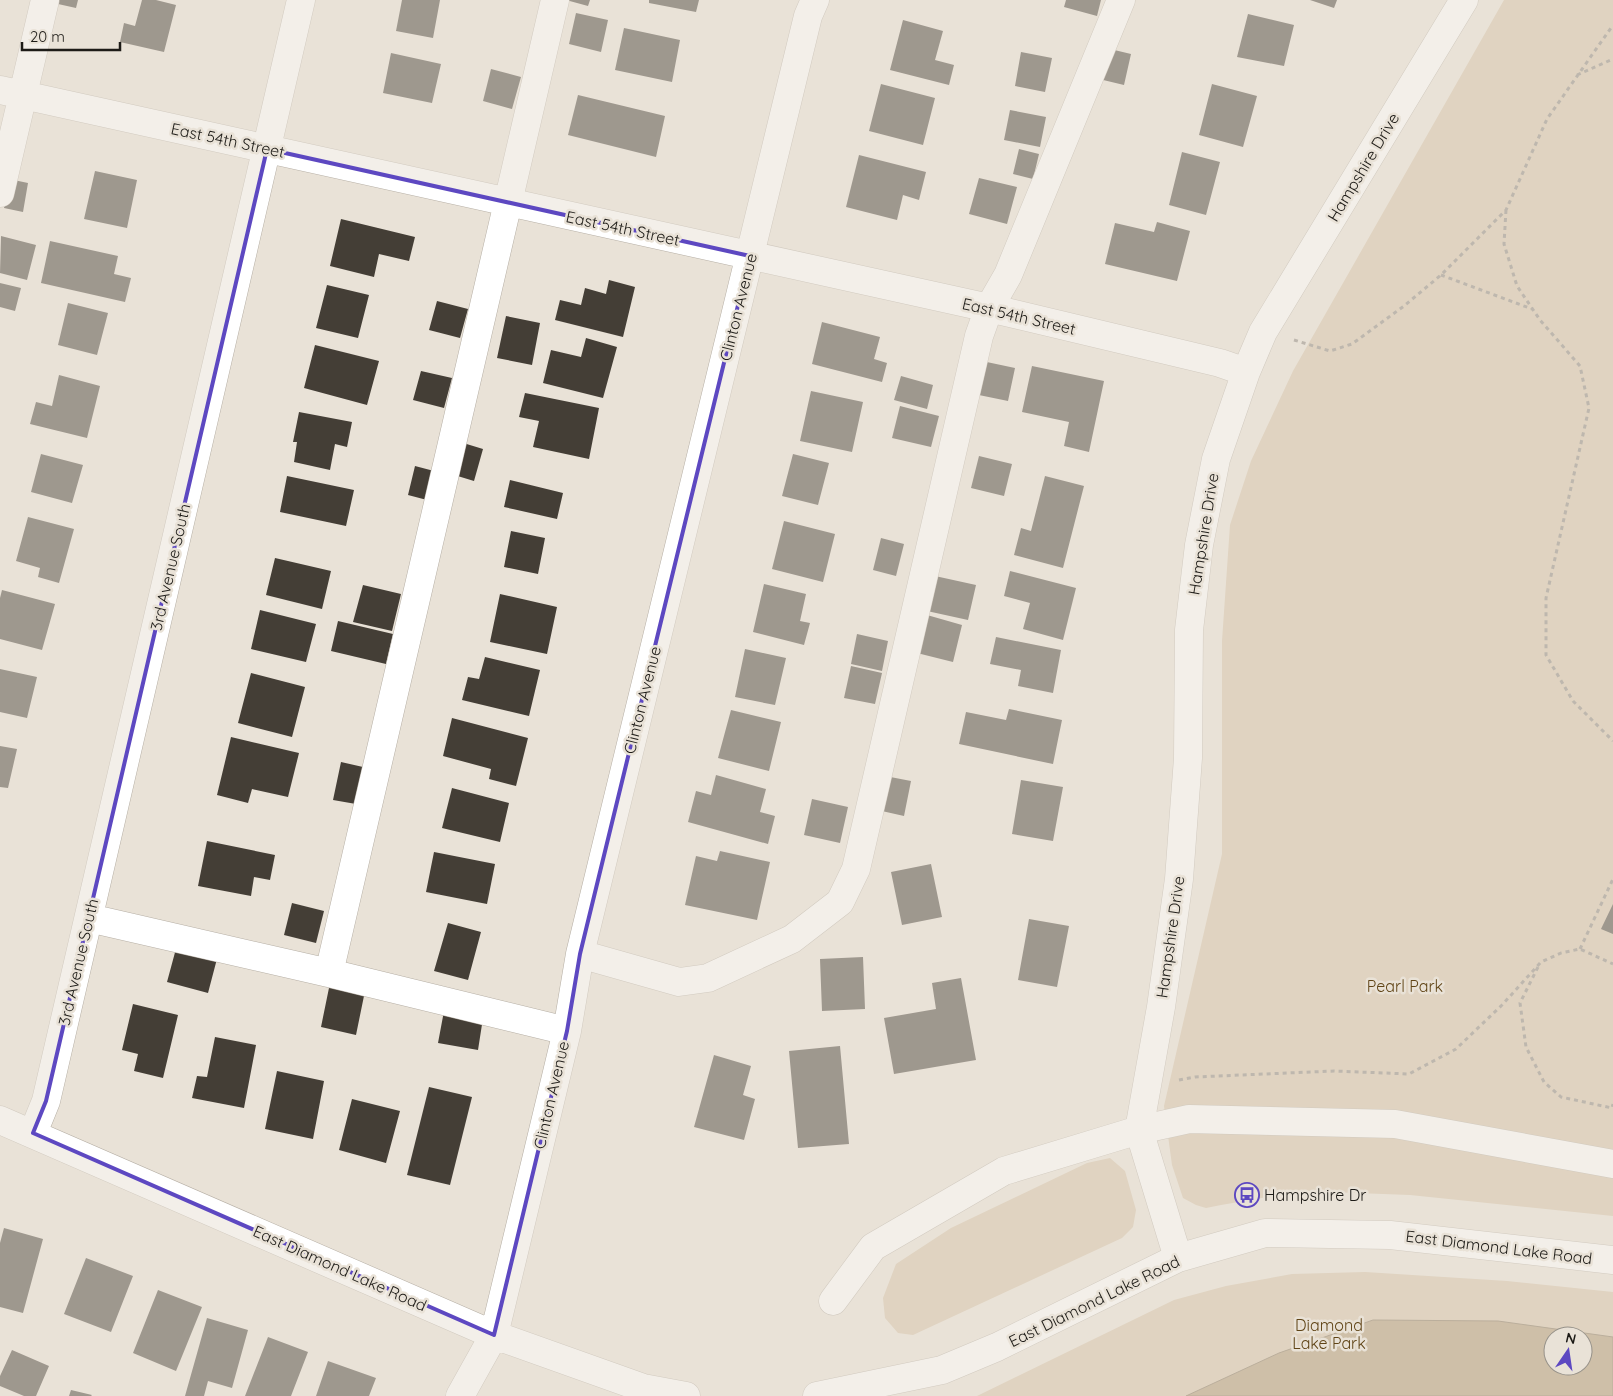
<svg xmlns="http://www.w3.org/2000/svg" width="1613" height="1396" viewBox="0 0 1613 1396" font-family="Quicksand,sans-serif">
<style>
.green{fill:#d4c1a6;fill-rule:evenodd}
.water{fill:#ae946f;stroke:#827055;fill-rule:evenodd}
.building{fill:#443e36}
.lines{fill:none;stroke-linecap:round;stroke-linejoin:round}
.minor-casing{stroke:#b6afa5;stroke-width:29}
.path{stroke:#89847d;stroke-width:3;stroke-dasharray:4 4;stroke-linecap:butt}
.minor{stroke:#fff;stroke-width:28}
.marked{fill:none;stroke:#5d48c1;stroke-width:4;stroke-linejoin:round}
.labels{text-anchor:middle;stroke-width:5;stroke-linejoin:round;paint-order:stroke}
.street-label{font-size:16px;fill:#1d1b17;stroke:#e9e2d7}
.park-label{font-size:16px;fill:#604416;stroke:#e9e2d7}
.poi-label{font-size:16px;fill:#1d1b17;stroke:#e9e2d7;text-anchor:start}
</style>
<rect width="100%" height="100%" fill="#e9e2d7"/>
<!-- green -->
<path class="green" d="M 1504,0 L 1613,0 L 1613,1216 L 1410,1195 L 1303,1191 L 1221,1205 L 1206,1208 L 1196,1205 L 1183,1198 L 1172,1165 L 1164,1106 L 1222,854 L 1222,641 L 1230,525 L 1251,461 L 1293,371 Z
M 1110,1158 L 1125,1171 L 1136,1210 L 1133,1227 L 1122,1238 L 913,1335 L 898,1333 L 885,1318 L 883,1298 L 896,1264 L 951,1228 L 1087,1163 Z
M 1365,1272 L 1507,1281 L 1613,1292 L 1613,1396 L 977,1396 L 1174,1300 L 1226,1286 L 1292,1274 ZM 1553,1336 L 1583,1336 L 1583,1366 L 1553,1366 Z"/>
<!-- water -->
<path class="water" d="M 1373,1320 L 1498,1321 L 1613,1337 L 1613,1396 L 1186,1396 L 1279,1353 ZM 1553,1336 L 1583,1336 L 1583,1366 L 1553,1366 Z"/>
<!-- building -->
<path class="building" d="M 49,0 L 78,0 L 76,8 L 49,2 Z
M 142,0 L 156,0 L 176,5 L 164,52 L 120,42 L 124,23 L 135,26 Z
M 402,0 L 440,0 L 433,38 L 396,31 Z
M 566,0 L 590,0 L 588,6 Z
M 649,0 L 699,0 L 696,12 L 649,3 Z
M 1066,0 L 1101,0 L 1097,16 L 1064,7 Z
M 1310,0 L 1337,0 L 1334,8 Z
M 576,13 L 608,20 L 601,52 L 569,44 Z
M 1248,14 L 1294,25 L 1284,66 L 1237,57 Z
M 903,20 L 943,31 L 935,60 L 954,65 L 949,85 L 890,70 Z
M 624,28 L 680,40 L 672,82 L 615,70 Z
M 1106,48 L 1131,54 L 1124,85 L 1099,79 Z
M 1021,52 L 1052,58 L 1045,92 L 1015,86 Z
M 391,53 L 441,64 L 432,103 L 383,93 Z
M 491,69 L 521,77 L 512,109 L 483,101 Z
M 881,84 L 935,98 L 923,145 L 869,131 Z
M 1212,84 L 1257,96 L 1243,147 L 1199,135 Z
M 578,95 L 665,116 L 656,157 L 568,135 Z
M 1010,110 L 1046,117 L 1040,147 L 1004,140 Z
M 1019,149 L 1039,154 L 1033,179 L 1013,174 Z
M 1182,152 L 1220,162 L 1206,215 L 1169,205 Z
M 859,155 L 926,172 L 919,200 L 903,195 L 897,220 L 846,207 Z
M 95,171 L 137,180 L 127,228 L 84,219 Z
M 979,178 L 1017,187 L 1007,224 L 969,214 Z
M 9,179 L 28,183 L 23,212 L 4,208 Z
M 341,219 L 415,237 L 409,261 L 379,254 L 374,277 L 330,266 Z
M 1157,222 L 1190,231 L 1177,281 L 1105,264 L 1115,223 L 1154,232 Z
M 1,236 L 36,245 L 27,280 L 0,273 Z
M 50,241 L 118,256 L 114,274 L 131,278 L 125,302 L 41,283 Z
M 609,280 L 635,287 L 623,337 L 555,320 L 560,300 L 581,305 L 585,288 L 606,294 Z
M 0,283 L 21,288 L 15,311 L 0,307 Z
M 327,285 L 369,295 L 358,338 L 316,328 Z
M 437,301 L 468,309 L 460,338 L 429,330 Z
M 68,303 L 108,313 L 97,355 L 58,345 Z
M 506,316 L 540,323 L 532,365 L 497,358 Z
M 822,322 L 880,337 L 874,359 L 887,363 L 882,382 L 812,364 Z
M 586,338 L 617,347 L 603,398 L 543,383 L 551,350 L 581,357 Z
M 315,345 L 379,361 L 367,405 L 304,388 Z
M 982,361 L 1015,368 L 1008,401 L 974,394 Z
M 1032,366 L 1104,381 L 1089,452 L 1064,446 L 1069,422 L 1022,412 Z
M 421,371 L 452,378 L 444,408 L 413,400 Z
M 59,375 L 100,386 L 87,438 L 30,424 L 36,402 L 52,406 Z
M 901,376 L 933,385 L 927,409 L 894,400 Z
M 811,391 L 863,402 L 852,452 L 800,441 Z
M 525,393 L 599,408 L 589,459 L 533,447 L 539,421 L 519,417 Z
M 900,406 L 939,416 L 931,447 L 892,438 Z
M 299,412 L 352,422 L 347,447 L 335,444 L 330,470 L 294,462 L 297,442 L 293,442 Z
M 460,442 L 483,449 L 474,481 L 451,474 Z
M 41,454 L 83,465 L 72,503 L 31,492 Z
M 793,454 L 829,463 L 818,505 L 782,496 Z
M 979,456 L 1012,464 L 1004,496 L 971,488 Z
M 415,466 L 434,471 L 427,500 L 408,495 Z
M 287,476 L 354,490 L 346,526 L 280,512 Z
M 1045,476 L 1084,486 L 1063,568 L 1014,555 L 1021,528 L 1031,531 Z
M 510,480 L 563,493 L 557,519 L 504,507 Z
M 28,517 L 74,529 L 59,583 L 38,577 L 40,568 L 16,561 Z
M 784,521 L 835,534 L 823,582 L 772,569 Z
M 511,531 L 545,538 L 538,574 L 504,567 Z
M 881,538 L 904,544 L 896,576 L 873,570 Z
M 275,558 L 331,571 L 322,609 L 266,595 Z
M 1010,571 L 1076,588 L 1063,640 L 1023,629 L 1030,603 L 1004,596 Z
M 935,576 L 976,585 L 968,620 L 927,611 Z
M 764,584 L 806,594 L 800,621 L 810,623 L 804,645 L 753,632 Z
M 363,585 L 401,594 L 392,631 L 353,622 Z
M 2,590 L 55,604 L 42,650 L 0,639 L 0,598 Z
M 500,594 L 557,607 L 547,654 L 490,642 Z
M 260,610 L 316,624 L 306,662 L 251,649 Z
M 927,615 L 962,625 L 953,662 L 917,653 Z
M 338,621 L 393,634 L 386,664 L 331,651 Z
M 857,634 L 888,641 L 882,671 L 851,664 Z
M 996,637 L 1061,650 L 1053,693 L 1018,686 L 1021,670 L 990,664 Z
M 745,649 L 786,658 L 775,705 L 735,697 Z
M 485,657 L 540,670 L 529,716 L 462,700 L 468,677 L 479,679 Z
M 851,666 L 882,673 L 875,704 L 844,698 Z
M 0,669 L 37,677 L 27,718 L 0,712 Z
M 251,673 L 305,687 L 292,737 L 238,723 Z
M 1009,709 L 1062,720 L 1053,764 L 959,744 L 966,712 L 1006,720 Z
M 731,710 L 781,722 L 769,771 L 718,758 Z
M 452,718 L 528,738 L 516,786 L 489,779 L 491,769 L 443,756 Z
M 231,737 L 299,753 L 288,797 L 252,789 L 248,803 L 217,795 Z
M 0,746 L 17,749 L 8,788 L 0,787 Z
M 341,762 L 363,767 L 356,804 L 333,800 Z
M 716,775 L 766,789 L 760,812 L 775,816 L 768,844 L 688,822 L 696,791 L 711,795 Z
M 880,775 L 911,781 L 904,816 L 873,809 Z
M 1021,780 L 1063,787 L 1053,841 L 1012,834 Z
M 452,788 L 509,803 L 500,842 L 442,828 Z
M 812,799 L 848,807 L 840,843 L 804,835 Z
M 207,841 L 275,855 L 270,880 L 254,877 L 251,896 L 198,886 Z
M 720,851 L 770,862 L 757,920 L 685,905 L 696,856 L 717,861 Z
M 434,852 L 495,864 L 487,904 L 426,892 Z
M 931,864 L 942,917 L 902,925 L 891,872 Z
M 292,903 L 324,911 L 316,943 L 284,935 Z
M 1613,904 L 1613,934 L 1601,929 Z
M 1029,919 L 1069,926 L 1057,987 L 1018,980 Z
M 448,923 L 481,932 L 468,980 L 434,971 Z
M 177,945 L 218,955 L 208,993 L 167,982 Z
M 863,957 L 865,1009 L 822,1011 L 820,959 Z
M 961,978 L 976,1060 L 894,1074 L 884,1018 L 936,1009 L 932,983 Z
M 330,983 L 365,991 L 356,1035 L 321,1027 Z
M 133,1004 L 178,1015 L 163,1078 L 134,1071 L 138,1054 L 122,1050 Z
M 444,1011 L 483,1018 L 478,1050 L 438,1043 Z
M 215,1037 L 256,1045 L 244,1108 L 192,1098 L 197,1076 L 207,1077 Z
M 840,1046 L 849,1144 L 798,1148 L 789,1051 Z
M 714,1055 L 751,1066 L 743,1095 L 755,1099 L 744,1140 L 694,1127 Z
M 277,1071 L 324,1081 L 313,1139 L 265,1129 Z
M 429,1087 L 472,1097 L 450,1185 L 407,1175 Z
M 352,1099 L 400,1111 L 386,1163 L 339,1150 Z
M 4,1228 L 43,1239 L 23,1313 L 0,1307 L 0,1243 Z
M 86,1258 L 133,1276 L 111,1332 L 64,1314 Z
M 158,1290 L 202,1307 L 176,1371 L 133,1353 Z
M 207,1318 L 248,1330 L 232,1388 L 208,1381 L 204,1396 L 185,1396 Z
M 268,1337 L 308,1352 L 291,1396 L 245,1396 Z
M 12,1350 L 49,1366 L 36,1396 L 24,1396 L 0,1386 L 0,1376 Z
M 328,1361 L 376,1378 L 369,1396 L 316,1396 Z
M 71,1390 L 92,1395 L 91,1396 L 69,1396 Z"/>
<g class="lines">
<defs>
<path id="minor" d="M 0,90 L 989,308 L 1220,363 L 1246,372
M 0,193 L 45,0
M 89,918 L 329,973 L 567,1031
M 580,954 L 679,982 L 708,978 L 792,939 L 840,902 L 856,869 L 979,336 L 989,308 L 1008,275 L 1121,0
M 329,973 L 555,0
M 0,1120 L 494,1335 L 643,1388 L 686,1396
M 33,1133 L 46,1101 L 301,0
M 1178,1258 L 1139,1130 L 1161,1007 L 1179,879 L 1188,758 L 1189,630 L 1199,545 L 1216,459 L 1246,372 L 1263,332 L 1464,0
M 833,1301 L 873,1247 L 1004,1171 L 1139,1130 L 1189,1119 L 1395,1124 L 1613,1164
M 460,1396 L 494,1335 L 567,1031 L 580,954 L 808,16 L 815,0
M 817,1396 L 942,1370 L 997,1347 L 1178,1258 L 1265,1233 L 1390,1235 L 1613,1260"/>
</defs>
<!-- minor casing -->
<use href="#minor" class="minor-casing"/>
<!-- path -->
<path class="path" d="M 1577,75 L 1613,59
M 1506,210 L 1504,244 L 1517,286 L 1540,320 L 1580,366 L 1589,408 L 1546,598 L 1546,655 L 1573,701 L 1613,741
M 1441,275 L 1532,309
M 1294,340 L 1330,351 L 1352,344 L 1404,306 L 1441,275 L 1506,210 L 1547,119 L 1613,25
M 1580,949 L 1613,879
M 1538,967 L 1520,1003 L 1526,1047 L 1544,1082 L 1561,1097 L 1612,1108 L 1613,1104
M 1179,1080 L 1195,1077 L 1334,1071 L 1409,1074 L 1456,1049 L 1502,1005 L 1541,962 L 1561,953 L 1580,949 L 1613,964"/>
<!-- minor -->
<use href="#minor" class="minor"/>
</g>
<!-- marked area -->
<path d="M0 0H1613V1396H0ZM 267,149 L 750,256 L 580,954 L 567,1031 L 494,1335 L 33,1133 L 46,1101 Z" fill="#e9e2d7" fill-opacity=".55" fill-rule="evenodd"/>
<path class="marked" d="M 267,149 L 750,256 L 580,954 L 567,1031 L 494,1335 L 33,1133 L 46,1101 Z"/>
<!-- icons -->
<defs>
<symbol id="bus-ring" viewBox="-11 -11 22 22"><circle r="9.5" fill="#e9e2d7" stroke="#5d48c1" stroke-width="1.5"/><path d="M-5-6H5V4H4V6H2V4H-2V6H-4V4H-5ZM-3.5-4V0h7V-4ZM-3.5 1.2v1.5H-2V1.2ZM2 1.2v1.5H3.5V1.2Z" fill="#5d48c1"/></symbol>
</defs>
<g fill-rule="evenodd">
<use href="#bus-ring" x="1233" y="1181" width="28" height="28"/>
</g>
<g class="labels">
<!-- street labels -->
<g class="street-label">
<text transform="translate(228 140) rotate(12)" y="6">East 54th Street</text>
<text transform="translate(1363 167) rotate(-59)" y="6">Hampshire Drive</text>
<text transform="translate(623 228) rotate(12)" y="6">East 54th Street</text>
<text transform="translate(738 307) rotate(-76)" y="6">Clinton Avenue</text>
<text transform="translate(1019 316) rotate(13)" y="6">East 54th Street</text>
<text transform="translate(1203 534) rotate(-81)" y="6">Hampshire Drive</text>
<text transform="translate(170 567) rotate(-77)" y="6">3rd Avenue South</text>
<text transform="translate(642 700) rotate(-76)" y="6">Clinton Avenue</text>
<text transform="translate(1170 937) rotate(-82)" y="6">Hampshire Drive</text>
<text transform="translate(78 962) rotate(-77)" y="6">3rd Avenue South</text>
<text transform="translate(551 1095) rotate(-77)" y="6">Clinton Avenue</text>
<text transform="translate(1499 1247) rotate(7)" y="6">East Diamond Lake Road</text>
<text transform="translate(340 1268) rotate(24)" y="6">East Diamond Lake Road</text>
<text transform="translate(1094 1301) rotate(-26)" y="6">East Diamond Lake Road</text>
</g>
<!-- park labels -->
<g class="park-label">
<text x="1405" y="992">Pearl Park</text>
<text x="1329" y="1331">Diamond<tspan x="1329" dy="18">Lake Park</tspan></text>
</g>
<!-- poi labels -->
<g class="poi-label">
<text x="1264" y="1201">Hampshire Dr</text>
</g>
</g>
<!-- north arrow -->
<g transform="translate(1568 1351) rotate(13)"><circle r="24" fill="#e9e2d7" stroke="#97928a"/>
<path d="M0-4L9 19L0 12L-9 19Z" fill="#5d48c1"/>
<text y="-8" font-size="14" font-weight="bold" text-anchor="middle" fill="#1d1b17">N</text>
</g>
<!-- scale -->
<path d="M22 42v8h98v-8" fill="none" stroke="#1d1b17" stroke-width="2.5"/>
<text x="30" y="42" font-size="15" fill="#1d1b17" stroke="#e9e2d7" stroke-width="4" paint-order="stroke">20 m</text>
</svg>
